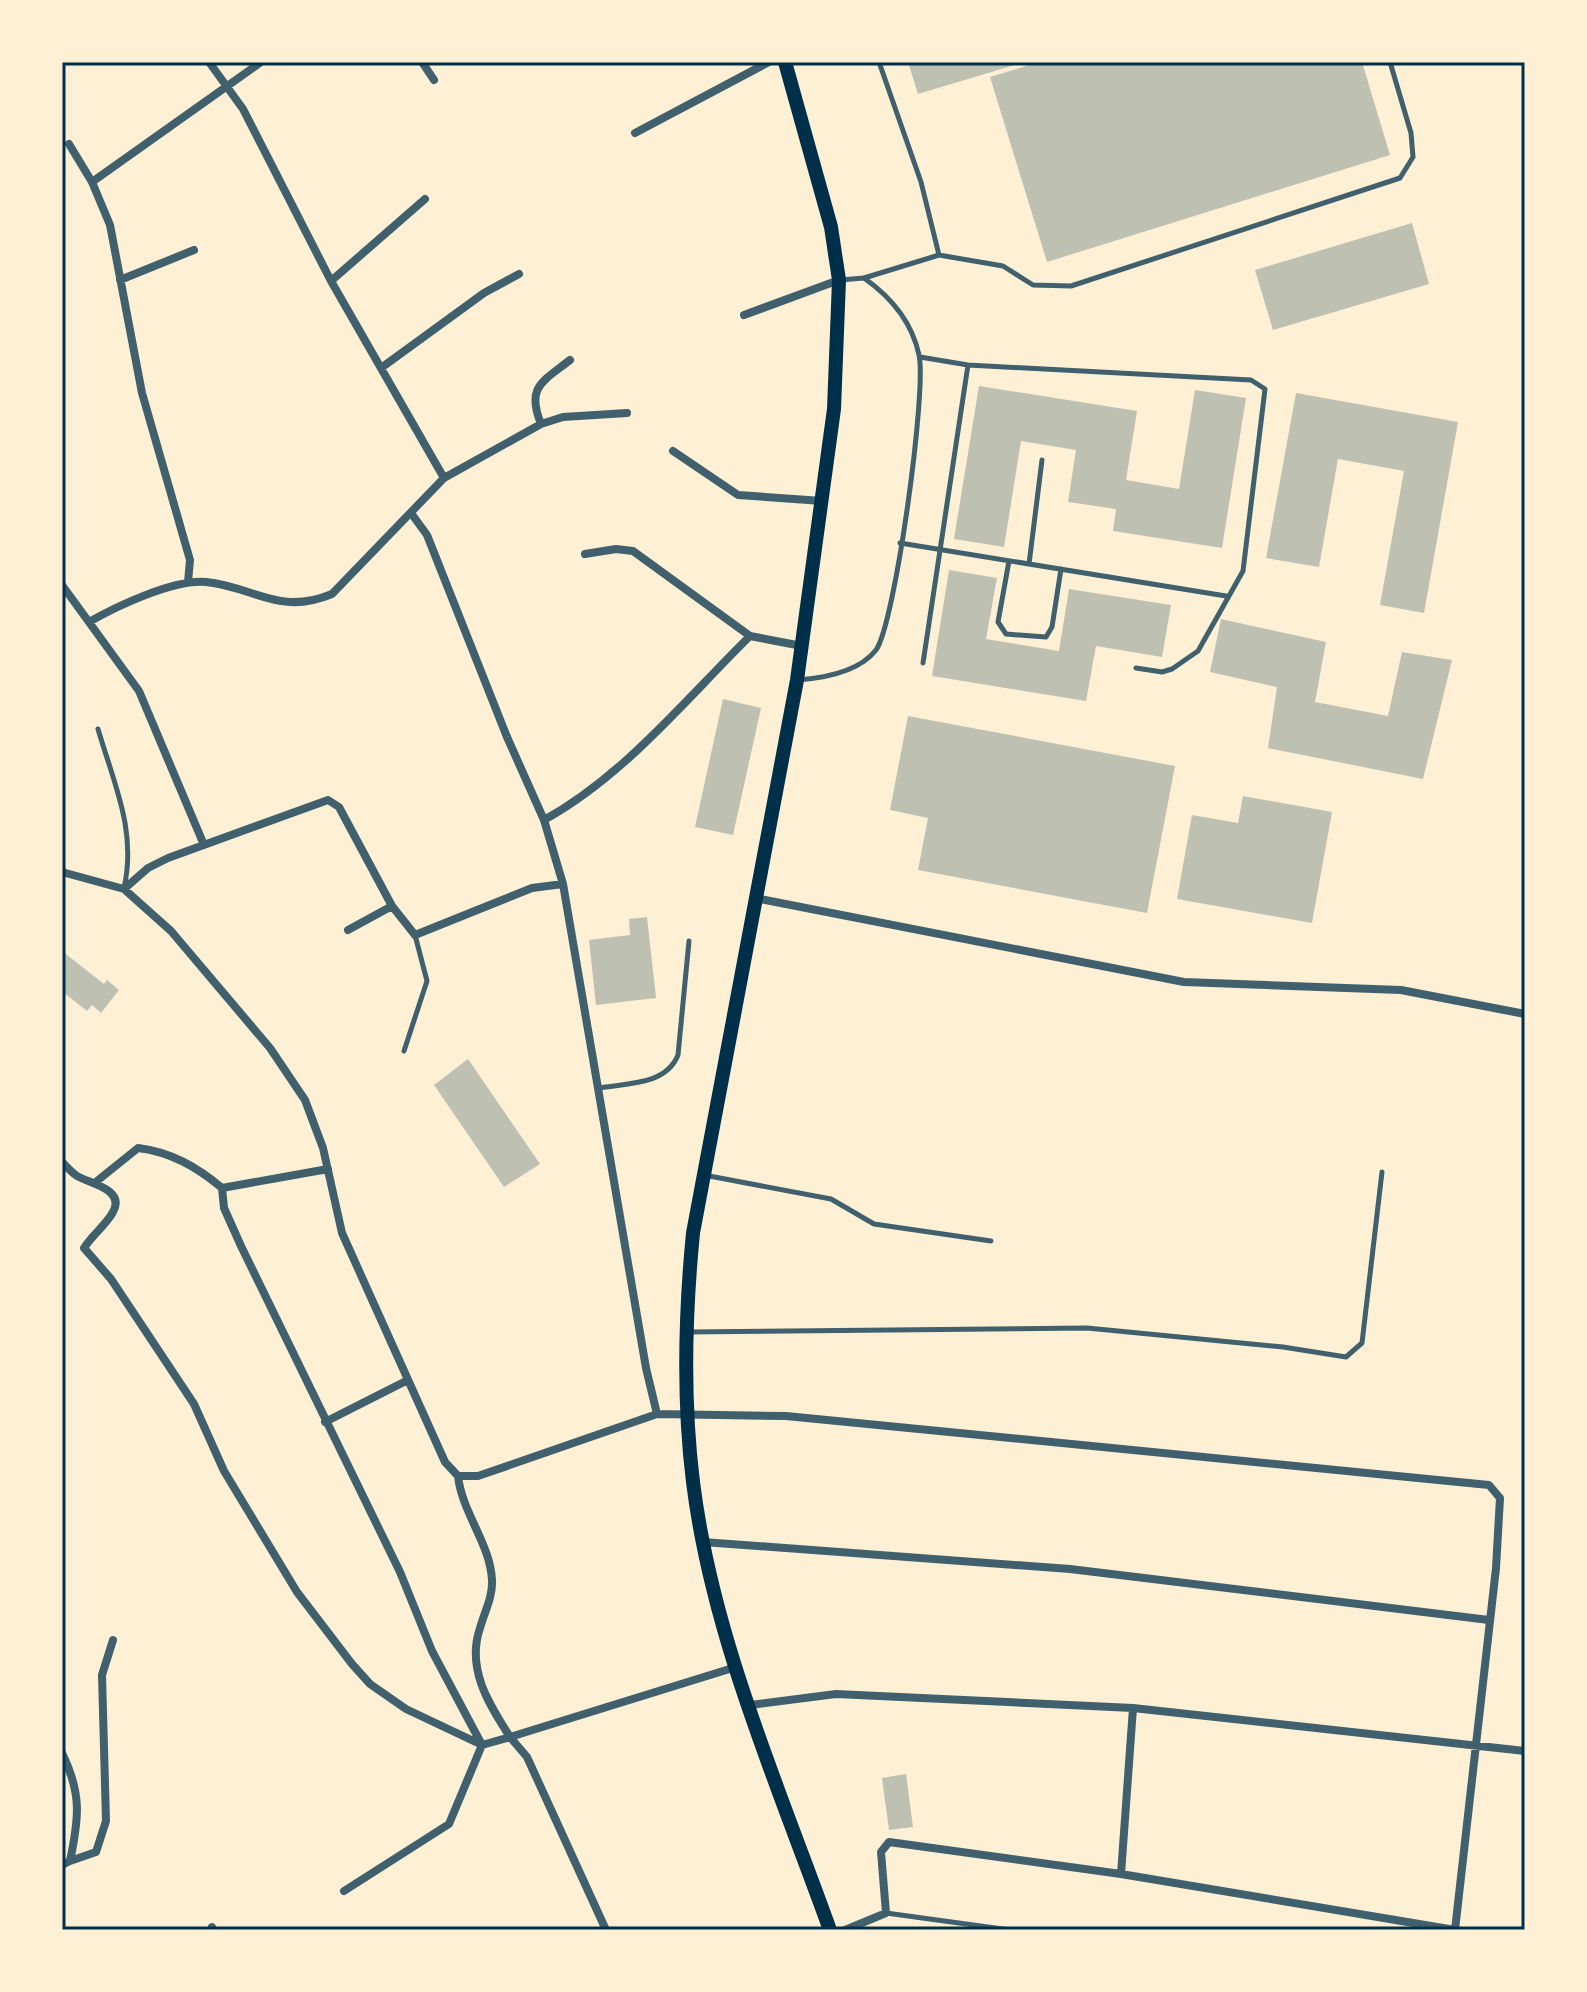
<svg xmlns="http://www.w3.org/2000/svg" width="1587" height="1992" viewBox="0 0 1587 1992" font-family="'Titillium Web',sans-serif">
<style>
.building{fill:#bec0b2}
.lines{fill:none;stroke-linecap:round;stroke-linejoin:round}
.service{stroke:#3f606c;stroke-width:5}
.minor{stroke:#3f606c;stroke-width:8}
.secondary{stroke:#003049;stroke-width:14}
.neatline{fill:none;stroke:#003049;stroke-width:3}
</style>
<rect width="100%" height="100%" fill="#fdf0d5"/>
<!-- building -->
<path class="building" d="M 908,62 L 1018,62 L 1018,64 L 918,94 Z
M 1039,62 L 1362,62 L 1390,155 L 1047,262 L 990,77 Z
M 1412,223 L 1429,284 L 1273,330 L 1255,270 Z
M 979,386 L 1137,411 L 1126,480 L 1179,489 L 1195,390 L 1246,398 L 1222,548 L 1113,531 L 1116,509 L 1068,502 L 1076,450 L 1021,441 L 1004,547 L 954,539 Z
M 1296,393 L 1458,422 L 1424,613 L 1380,605 L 1404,471 L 1338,459 L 1319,567 L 1266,558 Z
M 949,570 L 997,578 L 986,639 L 1059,651 L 1069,589 L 1171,605 L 1162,657 L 1096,646 L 1086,701 L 932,676 Z
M 1221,619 L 1326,642 L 1315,702 L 1388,716 L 1402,652 L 1452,660 L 1423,779 L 1268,748 L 1277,687 L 1210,672 Z
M 723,699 L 761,708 L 733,835 L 695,827 Z
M 908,716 L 1175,766 L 1147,913 L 918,870 L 928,818 L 890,810 Z
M 1243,796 L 1332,812 L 1312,923 L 1177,899 L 1192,815 L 1238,823 Z
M 647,917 L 656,998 L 596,1005 L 589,940 L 630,935 L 629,919 Z
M 62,951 L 104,984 L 107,980 L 119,990 L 101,1013 L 92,1005 L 87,1011 L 64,993 L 62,995 Z
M 468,1059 L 540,1164 L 504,1187 L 434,1085 Z
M 906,1774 L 913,1827 L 889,1830 L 882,1778 Z"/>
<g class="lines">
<!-- service -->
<path class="service" d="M 939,255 L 1003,266 L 1033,285 L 1071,286 L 1400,178 L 1413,157 L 1411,133 L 1390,62
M 840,280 L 864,278 L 939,255 L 921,182 L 879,62
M 920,357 L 968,365 L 923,663
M 968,365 L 1251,380 L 1265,389 L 1243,571 L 1198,651 L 1172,669 L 1162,672 L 1136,668
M 900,543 L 1226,596
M 1009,561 L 998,622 L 1006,634 L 1046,637 L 1052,627 L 1061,569
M 1029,564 L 1042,460
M 798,680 C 824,678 859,672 876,650 C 895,624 927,390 919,355 C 912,322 891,297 864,278
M 98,729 C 114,784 137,831 124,888
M 404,1051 L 427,981 L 415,935
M 599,1088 C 628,1083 666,1085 678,1055 L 689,941
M 704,1175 L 831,1199 L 874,1224 L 991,1241
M 688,1332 L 1087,1328 L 1283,1347 L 1346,1357 L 1362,1343 L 1382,1172
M 886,1913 L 1010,1930"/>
<!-- minor -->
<path class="minor" d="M 209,62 L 243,109 L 331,281 L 444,478
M 422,62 L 434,80
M 635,133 L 769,62
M 69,144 L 92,182 L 110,225 L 142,393 L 190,560 L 188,582
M 92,182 L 261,62
M 120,280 L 194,250
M 331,281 L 425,199
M 744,315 L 839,280
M 381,368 L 484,293 L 519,274
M 541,424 C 526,387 542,382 570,360
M 673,451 L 738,495 L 822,501
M 411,513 L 427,535 L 507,737 L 544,820 L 563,884 L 646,1368 L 657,1414
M 585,554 L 616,549 L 633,551 L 750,636 L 802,646
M 62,585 L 139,691 L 204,845
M 89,622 C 117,606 174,579 206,582 C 255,587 279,616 332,594 L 444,478 L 541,424 L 563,417 L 627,413
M 544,820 C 624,776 685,700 750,636
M 62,872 L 124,889 L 171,931 L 270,1048 L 305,1100 L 323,1148 L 342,1233 L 445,1462 L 458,1476 L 478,1476 L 657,1414 L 786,1416 L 1489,1485 L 1500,1498 L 1496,1568 L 1455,1930
M 124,889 L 148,868 L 168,858 L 328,800 L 339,807 L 392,906 L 415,935 L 532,888 L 563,884
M 755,898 L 1184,982 L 1401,990 L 1525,1014
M 348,930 L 392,906
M 62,1162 C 67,1167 71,1172 77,1176 C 88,1183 126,1189 113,1212 C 106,1225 92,1235 84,1248 L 111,1279 L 194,1404 L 224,1471 L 297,1592 L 352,1664 L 370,1684 L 406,1709 L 482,1745 L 510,1737 L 527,1757 L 606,1930
M 97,1181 L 138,1148 C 171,1152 197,1167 222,1188 L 224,1208 L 241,1246 L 400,1572 L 432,1651 L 482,1745 L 449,1824 L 344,1891
M 222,1188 L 328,1169
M 325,1422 L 408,1380
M 458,1476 C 462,1513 490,1543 492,1580 C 493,1597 484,1613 480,1628 C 466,1669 489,1704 510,1737 L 736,1667
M 703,1542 L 1070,1569 L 1489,1620
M 750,1705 L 836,1694 L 1133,1708 L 1525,1751
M 62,1753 C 82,1794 79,1818 70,1861 L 62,1865
M 70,1861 L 96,1852 L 106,1821 L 102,1675 L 113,1640
M 1121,1874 L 1133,1708
M 212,1927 L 213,1930
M 845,1930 L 886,1913 L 881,1852 L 889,1842 L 1121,1874 L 1455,1930"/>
<!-- secondary -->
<path class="secondary" d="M 785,62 L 831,227 L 839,280 L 834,409 L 797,680 L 693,1233 C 685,1315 683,1401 693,1482 C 712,1636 778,1785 830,1930"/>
</g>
<!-- border -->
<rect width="1587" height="1992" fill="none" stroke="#fdf0d5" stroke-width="128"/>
<rect x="64" y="64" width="1459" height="1864" class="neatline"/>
</svg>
